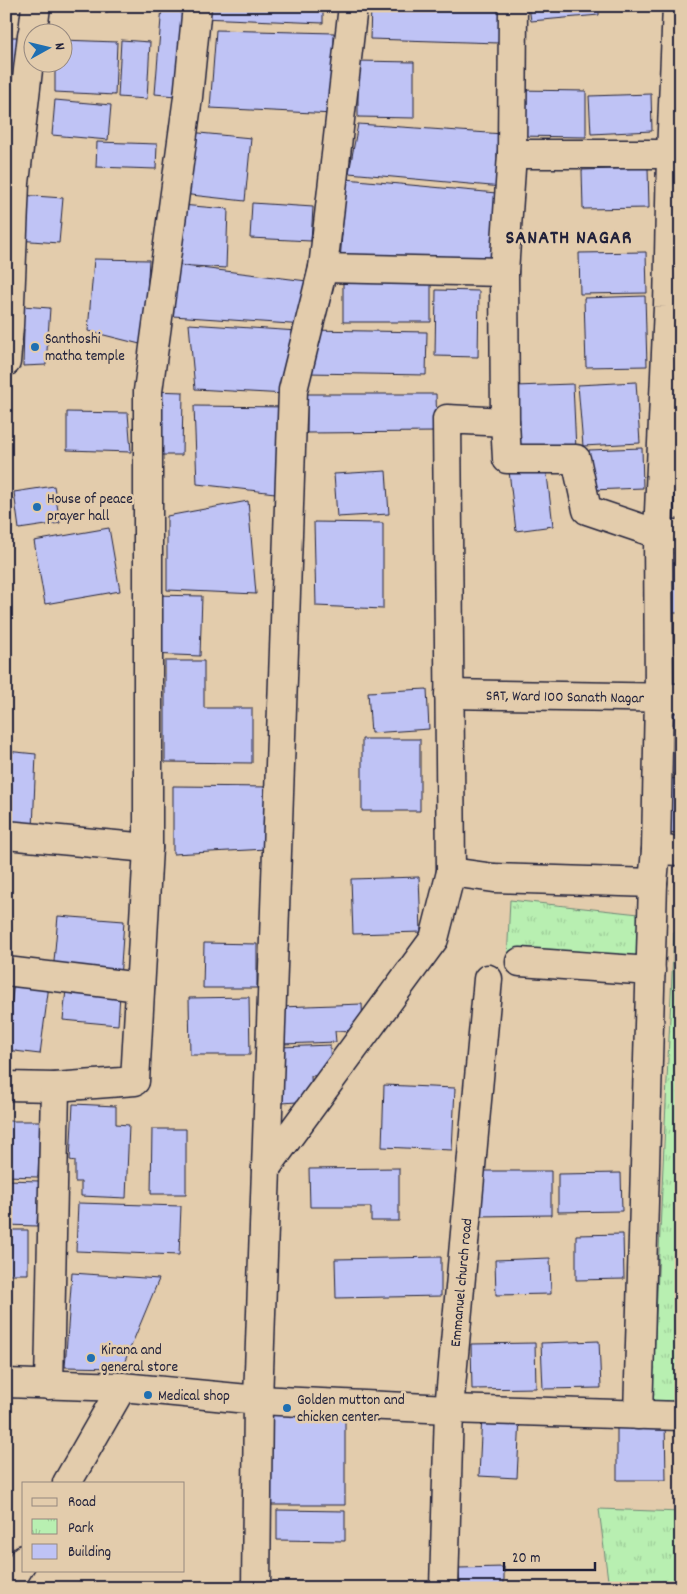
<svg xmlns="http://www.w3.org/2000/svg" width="687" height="1594" viewBox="0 0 687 1594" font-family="Dekko,sans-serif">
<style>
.park{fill:url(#park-tufts);stroke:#6d8876}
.building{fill:#bfc3f5;stroke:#22223b}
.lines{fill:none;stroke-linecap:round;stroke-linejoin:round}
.minor-casing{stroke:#22223b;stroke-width:31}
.minor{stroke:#e3ccac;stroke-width:28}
.poi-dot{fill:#1f6fb2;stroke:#e3ccac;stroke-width:2}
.labels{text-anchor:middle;stroke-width:5;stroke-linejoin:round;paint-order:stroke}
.poi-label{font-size:15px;fill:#22223b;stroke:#e3ccac;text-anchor:start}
.street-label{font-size:15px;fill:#22223b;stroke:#e3ccac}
.district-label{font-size:20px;font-weight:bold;letter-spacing:1px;fill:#22223b;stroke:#e3ccac}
</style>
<defs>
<pattern id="park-tufts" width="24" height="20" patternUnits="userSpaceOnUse" patternTransform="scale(1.25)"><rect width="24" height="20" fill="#b8efb1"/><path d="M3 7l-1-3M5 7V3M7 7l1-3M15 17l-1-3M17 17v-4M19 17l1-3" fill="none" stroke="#9ecd99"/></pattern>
</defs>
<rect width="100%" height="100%" fill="#e3ccac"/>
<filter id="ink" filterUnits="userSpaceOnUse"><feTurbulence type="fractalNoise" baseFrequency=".02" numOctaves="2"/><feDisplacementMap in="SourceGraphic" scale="10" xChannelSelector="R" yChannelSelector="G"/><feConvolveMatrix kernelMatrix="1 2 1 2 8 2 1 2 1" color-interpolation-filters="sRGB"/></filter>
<g filter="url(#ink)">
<!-- park -->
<path class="park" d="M 510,900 L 639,914 L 638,964 L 507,961 Z
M 674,932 L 681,933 L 681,1403 L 652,1401 Z
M 599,1509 L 681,1512 L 681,1588 L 609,1588 Z"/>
<!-- building -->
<path class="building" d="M 50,6 L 109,6 L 108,12 L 50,9 Z
M 162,6 L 193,6 L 185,97 L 155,94 Z
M 202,6 L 323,6 L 323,23 L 202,18 Z
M 371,6 L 500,6 L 499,43 L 370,39 Z
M 529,6 L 599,6 L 599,15 L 531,21 Z
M 216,30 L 334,33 L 334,114 L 210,108 Z
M 6,37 L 22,37 L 22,73 L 6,73 Z
M 62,40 L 117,42 L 115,95 L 55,92 L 55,71 L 48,71 L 49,62 L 62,62 Z
M 121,40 L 150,42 L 147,99 L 118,97 Z
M 358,61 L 414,62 L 414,118 L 358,117 Z
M 6,76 L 15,76 L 16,125 L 6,125 Z
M 516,90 L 586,91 L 586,137 L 516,136 Z
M 651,94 L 652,131 L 591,134 L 589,96 Z
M 55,100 L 111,105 L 108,140 L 52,135 Z
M 358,124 L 503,134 L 502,187 L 349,173 Z
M 189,132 L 251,138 L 245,201 L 182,194 Z
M 97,142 L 157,144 L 156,169 L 96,167 Z
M 648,168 L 649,208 L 583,209 L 582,170 Z
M 346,179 L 496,193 L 496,265 L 340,262 Z
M 20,195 L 63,198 L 59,243 L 17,240 Z
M 252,203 L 313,207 L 311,241 L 250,238 Z
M 181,205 L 228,209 L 226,268 L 176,265 Z
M 646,252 L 647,293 L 580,294 L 579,253 Z
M 94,259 L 149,260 L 144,345 L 88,331 Z
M 176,265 L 307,281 L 305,325 L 173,316 Z
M 343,282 L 431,283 L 431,322 L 343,322 Z
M 436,290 L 479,291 L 478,357 L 435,356 Z
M 645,296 L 647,366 L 586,367 L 584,298 Z
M 22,306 L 50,308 L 46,365 L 23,366 L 24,329 L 19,329 Z
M 189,324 L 298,331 L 286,394 L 195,389 Z
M 309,330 L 427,332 L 426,375 L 308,373 Z
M 636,382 L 640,443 L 583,446 L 578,385 Z
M 573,384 L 576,450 L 517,452 L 515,386 Z
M 152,391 L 183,392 L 182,455 L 151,455 Z
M 307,394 L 436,394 L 437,432 L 307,433 Z
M 194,406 L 292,407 L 284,494 L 197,484 Z
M 67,412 L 128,413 L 131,452 L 67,450 Z
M 642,448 L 643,488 L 591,490 L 589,450 Z
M 546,466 L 553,526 L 516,531 L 509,471 Z
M 386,471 L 389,514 L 337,517 L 334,474 Z
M 54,486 L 60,523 L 19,529 L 14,492 Z
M 248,501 L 256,594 L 167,590 L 167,516 Z
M 314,522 L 383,523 L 383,609 L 316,606 Z
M 109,528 L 120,591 L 45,604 L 34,541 Z
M 670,553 L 681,553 L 681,613 L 671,613 Z
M 152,595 L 202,596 L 200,656 L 150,654 Z
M 679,617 L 681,617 L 681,662 L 680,662 Z
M 165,661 L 204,661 L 204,708 L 252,708 L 252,763 L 165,762 Z
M 427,689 L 429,729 L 371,733 L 368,692 Z
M 665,710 L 681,710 L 681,774 L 665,774 Z
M 362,739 L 420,739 L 420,811 L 362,811 Z
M 6,751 L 36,754 L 33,829 L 6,825 Z
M 661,778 L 681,779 L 681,833 L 660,832 Z
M 173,786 L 272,787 L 267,849 L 173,854 Z
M 419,877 L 421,932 L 353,934 L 351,879 Z
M 58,916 L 124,921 L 120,979 L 53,973 Z
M 204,943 L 257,944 L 257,988 L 203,988 Z
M 14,981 L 49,985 L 40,1054 L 6,1050 Z
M 66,989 L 120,994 L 118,1025 L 63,1020 Z
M 249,997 L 250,1055 L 190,1055 L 189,998 Z
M 362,1004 L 363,1030 L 335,1031 L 336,1042 L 282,1044 L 280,1007 Z
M 330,1045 L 331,1075 L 311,1076 L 312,1101 L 282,1103 L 280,1047 Z
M 384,1085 L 455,1088 L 452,1150 L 382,1147 Z
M 73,1104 L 116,1106 L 116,1124 L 129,1125 L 126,1198 L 81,1196 L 81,1182 L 75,1182 L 75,1161 L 70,1160 Z
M 6,1121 L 40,1121 L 38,1177 L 6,1176 Z
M 152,1129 L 186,1129 L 186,1194 L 151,1194 Z
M 399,1168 L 399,1221 L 371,1221 L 371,1207 L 310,1207 L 309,1169 Z
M 479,1171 L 551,1171 L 551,1215 L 479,1216 Z
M 621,1173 L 622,1211 L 558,1212 L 558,1174 Z
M 6,1180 L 39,1181 L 37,1226 L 6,1225 Z
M 78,1203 L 181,1206 L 179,1255 L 76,1251 Z
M 6,1230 L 28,1230 L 28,1274 L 6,1274 Z
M 623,1234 L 624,1279 L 576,1280 L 576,1235 Z
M 441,1257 L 441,1296 L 336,1298 L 335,1259 Z
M 550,1258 L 551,1294 L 496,1295 L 495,1260 Z
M 72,1273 L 159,1279 L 122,1368 L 65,1367 Z
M 599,1341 L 601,1388 L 543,1389 L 541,1343 Z
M 535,1343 L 536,1388 L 472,1389 L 471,1344 Z
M 267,1413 L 345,1413 L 345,1505 L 267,1505 Z
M 482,1415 L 520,1417 L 517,1478 L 479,1476 Z
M 617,1421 L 665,1421 L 666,1480 L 617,1480 Z
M 277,1510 L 345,1511 L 345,1541 L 277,1540 Z
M 504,1567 L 504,1588 L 460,1588 L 459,1568 Z"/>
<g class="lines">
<defs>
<g id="minor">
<path d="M 513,6 L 512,154 L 504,272 L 505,422 L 507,459 L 576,459 L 587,510 L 658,534 L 668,307 L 671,154 L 677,6"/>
<path d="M 33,32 L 36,6"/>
<path d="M 512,154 L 681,154"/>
<path d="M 323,268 L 504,272"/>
<path d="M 6,362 L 9,326 L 15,183 L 32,35"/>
<path id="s1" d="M 449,694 L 681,698"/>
<path d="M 6,835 L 148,848"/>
<path d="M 656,850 L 681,851"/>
<path d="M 451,872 L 494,878 L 653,883"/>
<path d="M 520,962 L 651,971"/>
<path d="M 6,971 L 140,987"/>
<path d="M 6,1086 L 55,1087 L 135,1081 L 148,848 L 148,391 L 188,97 L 197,6"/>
<path d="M 266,1168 L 434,939 L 451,872 L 447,419 L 505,422"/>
<path d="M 6,1383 L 122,1387 L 258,1400 L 449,1409 L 681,1416"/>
<path d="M 49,1385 L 55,1087"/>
<path d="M 638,1415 L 653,883 L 656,850 L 659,697 L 658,534 L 681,534"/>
<path d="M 67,1483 L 122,1387"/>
<path d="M 7,1588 L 24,1559"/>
<path d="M 256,1588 L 258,1400 L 293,390 L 323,268 L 353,6"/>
<path id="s2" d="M 444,1588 L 449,1409 L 488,979"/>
</g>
</defs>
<!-- minor casing -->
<use href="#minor" class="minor-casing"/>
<!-- minor -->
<use href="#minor" class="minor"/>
</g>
</g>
<!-- markers -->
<g class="poi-dot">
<circle cx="35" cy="347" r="5"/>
<circle cx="37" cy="507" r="5"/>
<circle cx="91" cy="1358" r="5"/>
<circle cx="148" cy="1395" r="5"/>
<circle cx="287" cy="1408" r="5"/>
</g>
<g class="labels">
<!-- poi labels -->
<g class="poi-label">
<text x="45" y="343">Santhoshi<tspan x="45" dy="17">matha temple</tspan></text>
<text x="47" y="503">House of peace<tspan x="47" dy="17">prayer hall</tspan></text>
<text x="101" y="1354">Kirana and<tspan x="101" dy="17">general store</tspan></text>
<text x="158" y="1400">Medical shop</text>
<text x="297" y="1404">Golden mutton and<tspan x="297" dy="17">chicken center</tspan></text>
</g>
<!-- street labels -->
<g class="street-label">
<text dy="5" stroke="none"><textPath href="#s1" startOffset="116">SRT, Ward 100 Sanath Nagar</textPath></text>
<text dy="5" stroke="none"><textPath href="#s2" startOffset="306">Emmanuel church road</textPath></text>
</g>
<!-- district labels -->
<g class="district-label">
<text x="569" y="243">SANATH NAGAR</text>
</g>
</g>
<!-- margin -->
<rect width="687" height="1594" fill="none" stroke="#e3ccac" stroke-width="25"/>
<rect x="12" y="12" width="662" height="1569" fill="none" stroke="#22223b" stroke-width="2" filter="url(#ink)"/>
<!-- legend -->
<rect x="22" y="1482" width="162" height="90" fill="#e3ccac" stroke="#96887f"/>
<rect x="32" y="1498" width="25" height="8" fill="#e3ccac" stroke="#96887f"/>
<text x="68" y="1506" font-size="15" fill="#22223b">Road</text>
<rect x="32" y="1519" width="25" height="15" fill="url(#park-tufts)" stroke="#96887f"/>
<text x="68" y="1532" font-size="15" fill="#22223b">Park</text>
<rect x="32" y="1544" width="25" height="15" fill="#bfc3f5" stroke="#96887f"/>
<text x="68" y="1556" font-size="15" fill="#22223b">Building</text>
<!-- north arrow -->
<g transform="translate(48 48) rotate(82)"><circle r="24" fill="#e3ccac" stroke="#96887f"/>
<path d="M0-4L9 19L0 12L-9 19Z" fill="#1f6fb2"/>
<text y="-8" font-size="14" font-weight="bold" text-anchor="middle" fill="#22223b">N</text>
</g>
<!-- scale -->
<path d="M504 1562v8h91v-8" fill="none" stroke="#22223b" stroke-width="2.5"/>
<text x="512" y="1562" font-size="15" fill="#22223b" stroke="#e3ccac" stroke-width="4" paint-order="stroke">20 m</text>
</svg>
